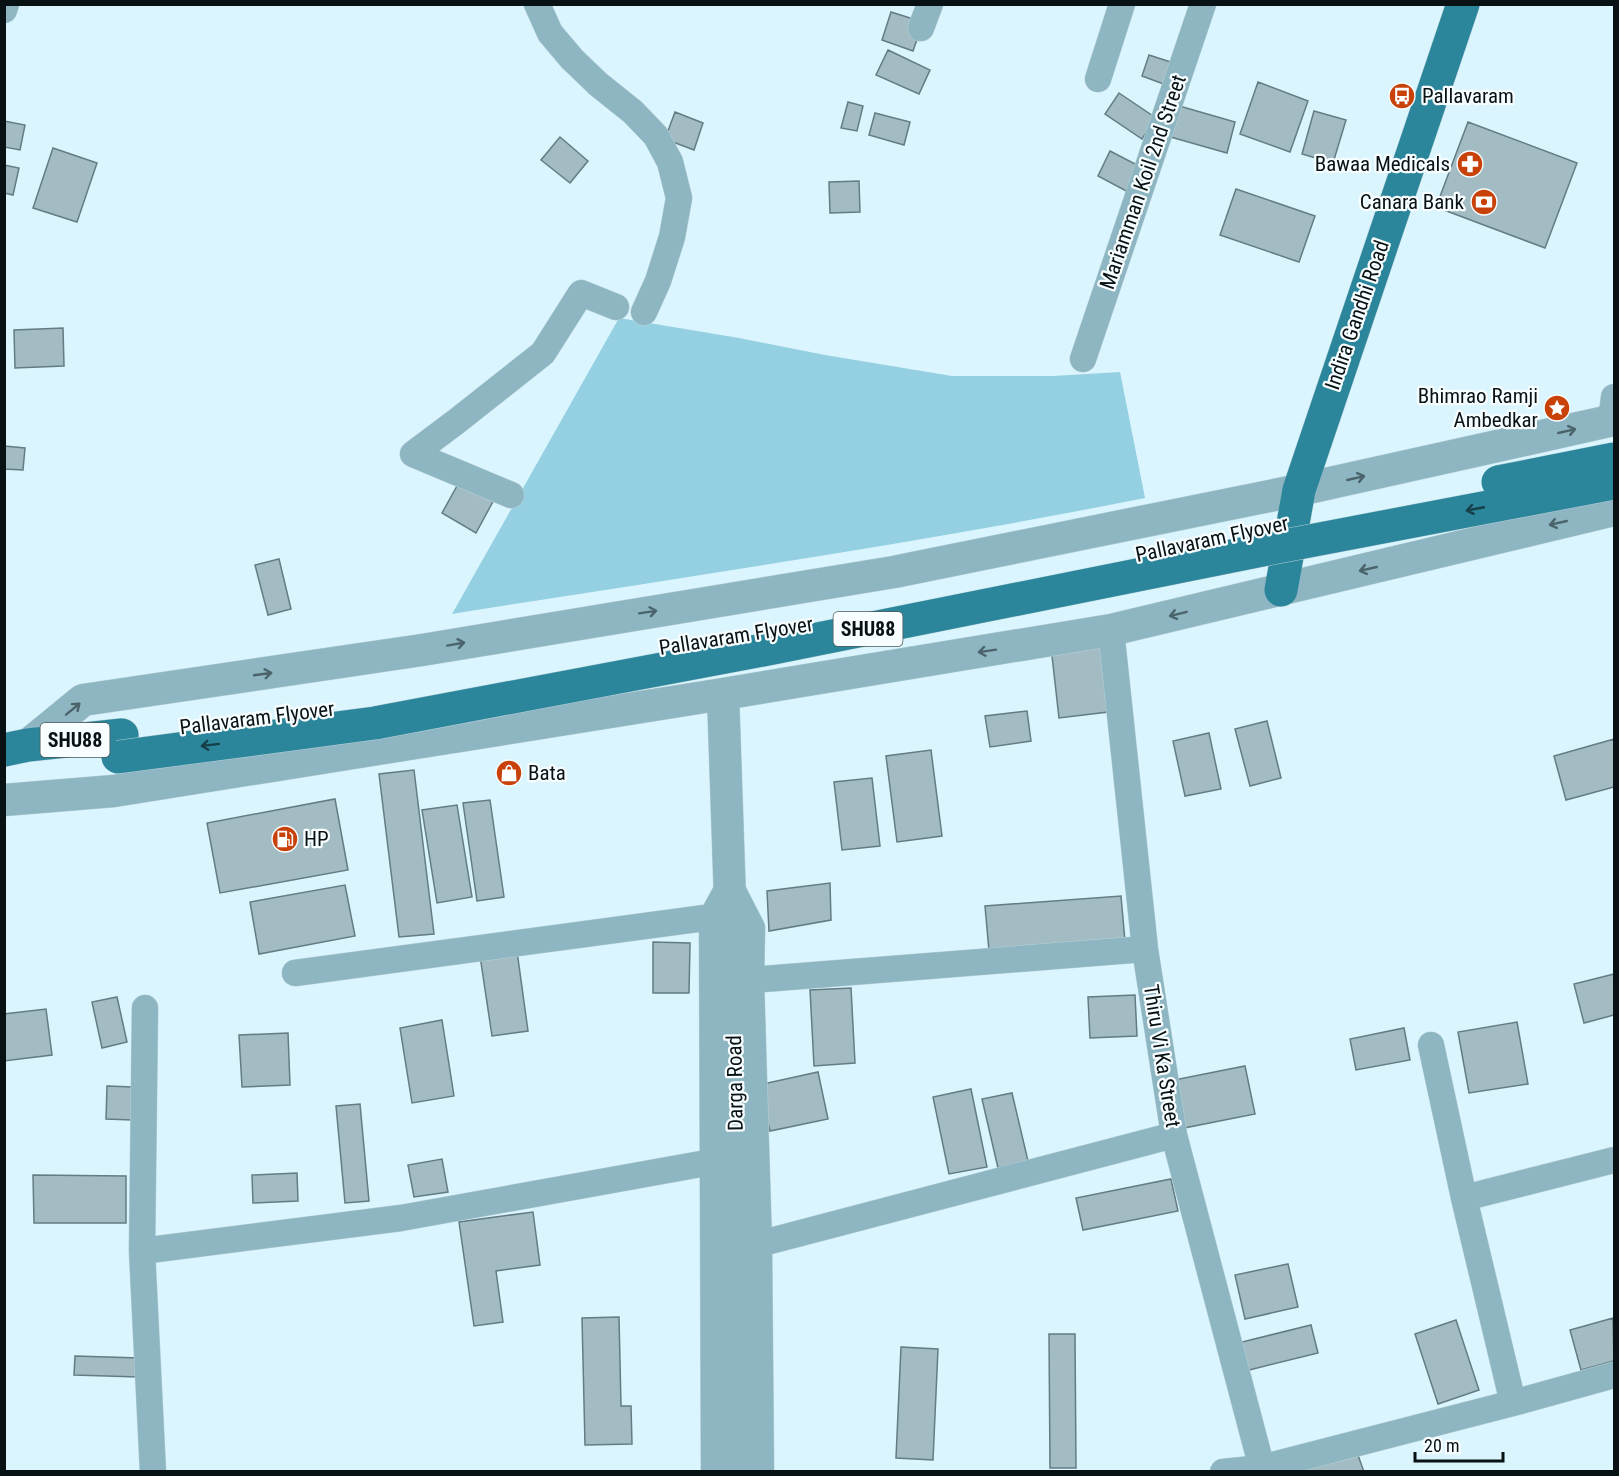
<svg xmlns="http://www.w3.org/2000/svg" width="1619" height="1476" viewBox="0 0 1619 1476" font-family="'Roboto Condensed',sans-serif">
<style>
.green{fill:#94d0e2}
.building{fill:#a3bcc3;stroke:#647c83;stroke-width:1.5}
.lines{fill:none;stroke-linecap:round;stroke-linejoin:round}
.minor-casing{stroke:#b8d1d8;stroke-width:27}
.tertiary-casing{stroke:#b8d1d8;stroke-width:33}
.primary-casing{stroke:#b8d1d8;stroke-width:34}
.minor{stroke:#8eb6c2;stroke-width:26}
.tertiary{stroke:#8eb6c2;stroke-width:32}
.primary{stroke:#2b859b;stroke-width:33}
.primary-bridge-casing{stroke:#b8d1d8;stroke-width:34;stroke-linecap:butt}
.primary-bridge{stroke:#2b859b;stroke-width:33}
.oneway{stroke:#4b646b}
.oneway2{stroke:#163f4a}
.labels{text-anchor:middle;stroke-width:4.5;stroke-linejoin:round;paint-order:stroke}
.shield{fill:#f8feff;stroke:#50585a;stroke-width:1.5}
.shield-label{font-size:20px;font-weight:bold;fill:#081114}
.poi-label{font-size:21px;fill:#081114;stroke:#f8feff;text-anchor:start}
.street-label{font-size:21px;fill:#081114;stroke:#f8feff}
</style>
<rect width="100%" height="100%" fill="#daf5fd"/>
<!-- green -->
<path class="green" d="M 619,318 L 739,338 L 825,355 L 952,376 L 1053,376 L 1120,372 L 1145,498 C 915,544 683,577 452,614 Z"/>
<!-- building -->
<path class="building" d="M 891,12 L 923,22 L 913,51 L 882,40 Z
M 888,50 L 930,70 L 919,94 L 876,75 Z
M 1149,55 L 1177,64 L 1169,86 L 1142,76 Z
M 1258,82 L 1308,101 L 1290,152 L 1240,134 Z
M 1119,93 L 1156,118 L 1142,139 L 1105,114 Z
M 848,102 L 863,106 L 857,131 L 841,128 Z
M 1176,105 L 1235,122 L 1227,153 L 1167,136 Z
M 1314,111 L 1346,120 L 1333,163 L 1302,154 Z
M 675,112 L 703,123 L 694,150 L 665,139 Z
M 875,113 L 910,122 L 904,145 L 869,135 Z
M 4,121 L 25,125 L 20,150 L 4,147 Z
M 1468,122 L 1577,163 L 1545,248 L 1436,207 Z
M 560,137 L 588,161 L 570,183 L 541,160 Z
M 53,148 L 97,163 L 77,222 L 33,208 Z
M 1110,151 L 1141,167 L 1128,192 L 1098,176 Z
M 4,165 L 19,168 L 13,195 L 4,193 Z
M 859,181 L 860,212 L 830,213 L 829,182 Z
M 1236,189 L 1315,216 L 1299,262 L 1220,235 Z
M 63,328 L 64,366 L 15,368 L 14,330 Z
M 4,446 L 25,448 L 23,470 L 4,469 Z
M 462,477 L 496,496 L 476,533 L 442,513 Z
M 279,559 L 291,609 L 268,615 L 255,565 Z
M 1100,642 L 1108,712 L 1059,718 L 1051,647 Z
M 1027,711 L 1031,741 L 990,747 L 985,716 Z
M 1267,721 L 1281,778 L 1250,786 L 1235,729 Z
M 1209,733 L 1221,789 L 1185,796 L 1173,741 Z
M 1614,739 L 1614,787 L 1566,800 L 1554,756 Z
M 931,750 L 942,836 L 897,842 L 886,756 Z
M 414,770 L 434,934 L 399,937 L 379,774 Z
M 872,778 L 880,846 L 842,850 L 834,782 Z
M 335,799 L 348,870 L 220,893 L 207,823 Z
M 490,800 L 504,897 L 477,901 L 463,803 Z
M 457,805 L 472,897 L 437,903 L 422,810 Z
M 830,883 L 831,920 L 769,931 L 767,891 Z
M 345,885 L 355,936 L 259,954 L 250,902 Z
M 1121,896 L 1125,941 L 989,951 L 985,906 Z
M 653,942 L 690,943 L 689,993 L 653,993 Z
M 517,951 L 528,1031 L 492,1036 L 480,956 Z
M 1614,974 L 1614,1015 L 1584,1023 L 1574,984 Z
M 851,988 L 855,1063 L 814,1066 L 810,990 Z
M 1135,995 L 1137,1036 L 1090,1038 L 1088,997 Z
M 117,997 L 127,1042 L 102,1048 L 92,1002 Z
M 46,1009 L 52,1055 L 4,1061 L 4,1014 Z
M 442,1020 L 454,1096 L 412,1103 L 400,1028 Z
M 1517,1022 L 1528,1084 L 1469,1093 L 1458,1032 Z
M 1404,1028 L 1410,1060 L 1356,1070 L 1350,1039 Z
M 288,1033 L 290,1085 L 242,1087 L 239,1035 Z
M 1245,1066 L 1255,1114 L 1184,1128 L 1174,1080 Z
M 818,1072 L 828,1119 L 770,1131 L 759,1085 Z
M 107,1086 L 133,1087 L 132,1120 L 106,1119 Z
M 971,1089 L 987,1167 L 949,1174 L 933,1097 Z
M 1012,1093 L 1028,1161 L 998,1168 L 982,1099 Z
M 360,1104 L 369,1201 L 345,1203 L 336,1106 Z
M 442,1159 L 448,1192 L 414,1197 L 408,1165 Z
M 297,1173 L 298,1201 L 253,1203 L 252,1175 Z
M 33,1175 L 126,1176 L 126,1223 L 34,1223 Z
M 1171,1179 L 1178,1211 L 1083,1230 L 1076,1198 Z
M 533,1212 L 540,1265 L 496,1271 L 503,1322 L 474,1326 L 459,1222 Z
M 1288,1264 L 1298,1307 L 1245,1319 L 1235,1275 Z
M 619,1317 L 621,1406 L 631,1406 L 632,1444 L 585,1445 L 582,1318 Z
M 1613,1318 L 1614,1361 L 1581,1370 L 1570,1330 Z
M 1456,1320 L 1479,1390 L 1438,1404 L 1415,1334 Z
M 1311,1325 L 1318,1353 L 1245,1371 L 1238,1343 Z
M 1049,1334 L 1075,1334 L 1076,1468 L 1050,1468 Z
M 901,1347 L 938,1349 L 933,1460 L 896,1458 Z
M 75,1356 L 139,1358 L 138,1377 L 74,1375 Z
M 1353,1441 L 1364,1472 L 1275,1472 Z"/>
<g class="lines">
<defs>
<path id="minor" d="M 537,4 L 550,33 L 572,59 L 598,84 L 633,112 L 656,136 L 670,162 L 679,198 L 672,237 L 658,281 L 644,312
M 4,10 L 6,4
M 921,28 L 930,4
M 1098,79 L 1122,4
M 1083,359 L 1203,4
M 1611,421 L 1614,397
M 511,495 L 413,454 L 457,421 L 543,353 L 581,293 L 616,307
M 1111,630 L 1145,949 L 1174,1135 L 1263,1472
M 730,885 L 752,928 L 751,980 L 759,1244 L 761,1472
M 295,973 L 712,917
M 751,980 L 1145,949
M 145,1008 L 142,1251 L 153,1472
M 1431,1045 L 1464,1198
M 759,1244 L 1174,1135
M 142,1251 L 401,1218 L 712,1162
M 1513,1403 L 1464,1198 L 1614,1160
M 714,1472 L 712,917 L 730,884
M 1223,1472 L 1261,1468 L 1513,1403 L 1614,1375"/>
<path id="tertiary" d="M 723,694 L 733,989 L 739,1249 L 737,1454 L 738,1472
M 28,745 L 83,700 L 422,650 L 894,572 L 1299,490 L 1614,420
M 4,800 L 114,791 L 723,694 L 1111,630 L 1614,510"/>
<path id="primary" d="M 1281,590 L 1299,490 L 1463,4
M 4,750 L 28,745 L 122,735"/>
</defs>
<!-- minor casing -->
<use href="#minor" class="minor-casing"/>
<!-- tertiary casing -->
<use href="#tertiary" class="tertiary-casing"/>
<!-- primary casing -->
<use href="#primary" class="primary-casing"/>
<!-- minor -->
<use href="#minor" class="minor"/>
<!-- tertiary -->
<use href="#tertiary" class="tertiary"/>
<!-- primary -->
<use href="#primary" class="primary"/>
<defs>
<path id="primary-bridge" d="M 1498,482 L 1614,459
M 118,757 L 375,723 L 768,649 L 1257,551 L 1614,483"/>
</defs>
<!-- primary-bridge casing -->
<use href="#primary-bridge" class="primary-bridge-casing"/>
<!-- primary-bridge -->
<use href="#primary-bridge" class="primary-bridge"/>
</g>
<!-- one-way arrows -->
<defs><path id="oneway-shaft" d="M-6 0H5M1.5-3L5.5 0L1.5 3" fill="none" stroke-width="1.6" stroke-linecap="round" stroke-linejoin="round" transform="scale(1.5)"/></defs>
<g class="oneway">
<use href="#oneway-shaft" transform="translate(1567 431) rotate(-13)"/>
<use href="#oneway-shaft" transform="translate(1356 478) rotate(-13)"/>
<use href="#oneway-shaft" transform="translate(1558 523) rotate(167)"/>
<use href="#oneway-shaft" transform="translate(1368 569) rotate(167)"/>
<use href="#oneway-shaft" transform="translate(648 612) rotate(-9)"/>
<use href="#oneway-shaft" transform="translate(1178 614) rotate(166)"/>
<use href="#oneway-shaft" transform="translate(456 644) rotate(-10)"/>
<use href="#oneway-shaft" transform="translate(987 651) rotate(171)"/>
<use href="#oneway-shaft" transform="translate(263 674) rotate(-8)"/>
<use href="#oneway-shaft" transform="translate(73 709) rotate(-39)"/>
</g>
<g class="oneway2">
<use href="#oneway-shaft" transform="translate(1475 509) rotate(169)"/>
<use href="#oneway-shaft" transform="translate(210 745) rotate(173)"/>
</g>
<!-- icons -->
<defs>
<symbol id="bus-disc" viewBox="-11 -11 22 22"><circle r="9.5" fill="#c84109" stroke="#f8feff"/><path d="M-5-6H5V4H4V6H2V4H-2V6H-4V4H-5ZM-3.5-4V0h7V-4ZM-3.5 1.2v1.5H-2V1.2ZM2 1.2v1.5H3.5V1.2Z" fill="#fff"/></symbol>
<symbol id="pharmacy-disc" viewBox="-11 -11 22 22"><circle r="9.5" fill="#c84109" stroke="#f8feff"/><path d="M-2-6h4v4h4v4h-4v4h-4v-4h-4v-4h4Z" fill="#fff"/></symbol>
<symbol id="bank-disc" viewBox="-11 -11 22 22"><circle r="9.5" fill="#c84109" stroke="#f8feff"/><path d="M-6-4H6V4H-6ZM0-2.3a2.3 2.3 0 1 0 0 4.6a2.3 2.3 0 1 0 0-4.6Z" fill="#fff"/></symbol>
<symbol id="sight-disc" viewBox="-11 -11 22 22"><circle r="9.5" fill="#c84109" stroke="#f8feff"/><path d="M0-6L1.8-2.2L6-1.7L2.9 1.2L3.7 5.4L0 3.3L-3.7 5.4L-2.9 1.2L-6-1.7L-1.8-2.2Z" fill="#fff"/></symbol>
<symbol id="shop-disc" viewBox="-11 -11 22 22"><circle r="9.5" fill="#c84109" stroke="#f8feff"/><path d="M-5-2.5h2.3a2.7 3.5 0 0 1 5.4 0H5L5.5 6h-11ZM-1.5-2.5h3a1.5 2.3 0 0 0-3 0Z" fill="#fff"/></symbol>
<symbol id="fuel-disc" viewBox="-11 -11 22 22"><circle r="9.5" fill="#c84109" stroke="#f8feff"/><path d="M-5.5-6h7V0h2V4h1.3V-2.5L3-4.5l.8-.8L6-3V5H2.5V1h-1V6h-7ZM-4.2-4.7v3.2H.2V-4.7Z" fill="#fff"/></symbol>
</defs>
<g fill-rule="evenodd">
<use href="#bus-disc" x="1387" y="81" width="30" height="30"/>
<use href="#pharmacy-disc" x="1455" y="149" width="30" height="30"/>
<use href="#bank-disc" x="1469" y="187" width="30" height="30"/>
<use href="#sight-disc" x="1542" y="393" width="30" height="30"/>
<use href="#shop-disc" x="494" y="758" width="30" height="30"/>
<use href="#fuel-disc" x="270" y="824" width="30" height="30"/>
</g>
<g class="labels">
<!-- shield labels -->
<g class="shield">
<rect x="833.5" y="612" width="69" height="34" rx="4.5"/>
<rect x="40.5" y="723" width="69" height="34" rx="4.5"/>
</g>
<g class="shield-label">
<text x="868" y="636">SHU88</text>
<text x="75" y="747">SHU88</text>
</g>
<!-- poi labels -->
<g class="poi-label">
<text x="1422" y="103">Pallavaram</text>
<text x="1450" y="171" text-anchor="end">Bawaa Medicals</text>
<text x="1464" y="209" text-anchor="end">Canara Bank</text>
<text x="1538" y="403" text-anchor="end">Bhimrao Ramji<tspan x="1538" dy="24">Ambedkar</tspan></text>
<text x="528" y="780">Bata</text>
<text x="304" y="846">HP</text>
</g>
<!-- street labels -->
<g class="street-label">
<text transform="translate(1143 182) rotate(-71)" y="7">Mariamman Koil 2nd Street</text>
<text transform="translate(1357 315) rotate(-71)" y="7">Indira Gandhi Road</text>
<text transform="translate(1212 539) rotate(-12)" y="7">Pallavaram Flyover</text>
<text transform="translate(736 636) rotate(-9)" y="7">Pallavaram Flyover</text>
<text transform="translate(257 718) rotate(-7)" y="7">Pallavaram Flyover</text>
<text transform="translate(1162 1056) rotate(81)" y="7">Thiru Vi Ka Street</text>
<text transform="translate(735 1083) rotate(-91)" y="7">Darga Road</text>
</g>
</g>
<!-- border -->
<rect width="1619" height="1476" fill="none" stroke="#081114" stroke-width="12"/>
<!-- scale -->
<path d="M1415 1452v9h88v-9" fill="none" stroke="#081114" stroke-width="3"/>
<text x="1424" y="1452" font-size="18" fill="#081114" stroke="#f8feff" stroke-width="4.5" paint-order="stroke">20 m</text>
</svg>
